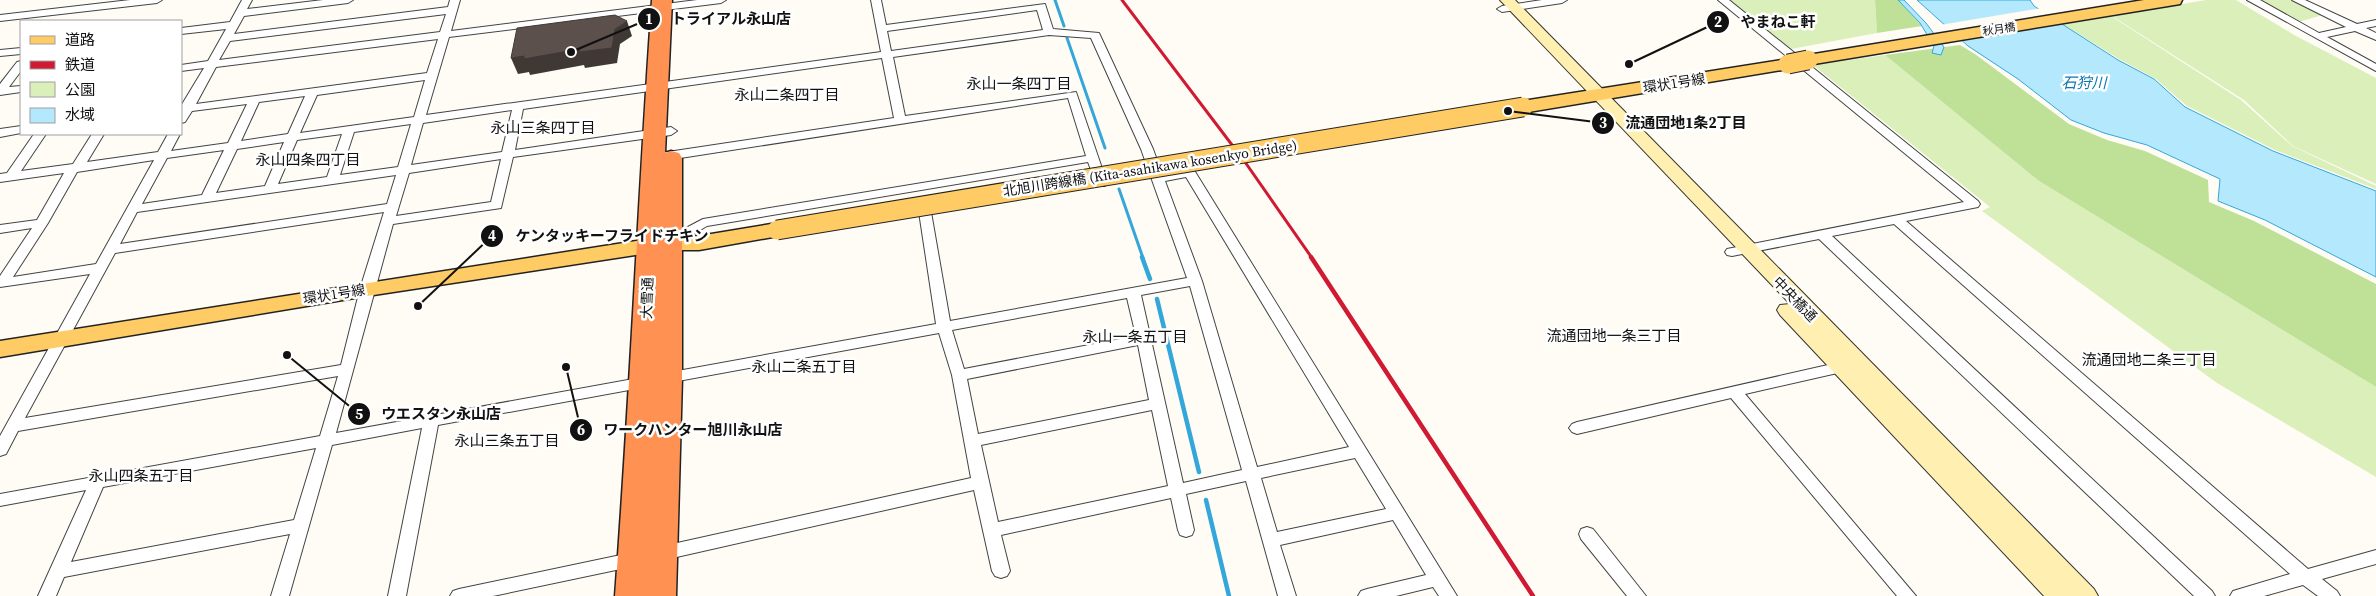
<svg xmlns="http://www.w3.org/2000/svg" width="2376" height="596" viewBox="0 0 2376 596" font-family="'Source Serif 4','Noto Sans JP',serif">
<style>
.green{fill:#daefb9}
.forest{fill:#bfe197}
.water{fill:#b4e8fc;stroke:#33a7da}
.pier{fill:#fffcf5}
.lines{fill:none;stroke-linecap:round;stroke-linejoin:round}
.stream-far1{stroke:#33a7da;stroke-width:3}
.stream{stroke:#33a7da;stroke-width:4.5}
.street-casing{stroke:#444;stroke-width:2}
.secondary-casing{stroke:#333;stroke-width:2}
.primary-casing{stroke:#222;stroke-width:3}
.highway-casing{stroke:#222;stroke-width:3}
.street{fill:#fff;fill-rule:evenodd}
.secondary{fill:#ffefb0;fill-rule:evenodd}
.primary{fill:#ffcb65;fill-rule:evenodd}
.highway{fill:#ff9153;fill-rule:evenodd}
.rail-far1{stroke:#d01933;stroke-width:3}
.rail{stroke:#d01933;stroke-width:4.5}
.primary-bridge-casing{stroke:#222;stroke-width:21;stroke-linecap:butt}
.primary-bridge{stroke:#ffcb65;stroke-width:19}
.shaded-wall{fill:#403835}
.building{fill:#5b504c;stroke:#403835}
.labels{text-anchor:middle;stroke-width:5;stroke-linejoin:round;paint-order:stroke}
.far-street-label{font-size:11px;fill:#111;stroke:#fff}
.street-label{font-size:14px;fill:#111;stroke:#fff}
.water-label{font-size:15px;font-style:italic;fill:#0c78b1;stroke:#fff}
.neighbourhood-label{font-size:15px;fill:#111;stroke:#fff}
.leader{fill:none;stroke:#111;stroke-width:2}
.callout-dot{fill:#111;stroke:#fff;stroke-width:2}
.mark-label{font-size:15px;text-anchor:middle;font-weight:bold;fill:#fff}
.callout-label{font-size:15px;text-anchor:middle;font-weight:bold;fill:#111;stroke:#fff;stroke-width:5;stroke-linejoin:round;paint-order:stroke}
</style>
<rect width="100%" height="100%" fill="#fffcf5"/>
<!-- green -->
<path class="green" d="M 1728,0 L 1875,0 L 1877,33 L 1791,49 Z
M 2206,0 L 2236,0 L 2296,36 L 2376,78 L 2376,184 L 2293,146 L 2244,100 L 2112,16 Z
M 2262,0 L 2290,0 L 2323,15 L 2298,22 Z
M 2111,16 L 2241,100 L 2292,146 L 2376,186 L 2376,189 L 2275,150 L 2187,106 L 2156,79 L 2119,59 L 2063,24 Z
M 1885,55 L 2039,181 L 2376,387 L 2376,477 L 2217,383 L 1982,211 L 1990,207 L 1813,65 Z"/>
<!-- forest -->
<path class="forest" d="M 1875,0 L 1898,0 L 1922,26 L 1877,33 Z
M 1960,45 L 1975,54 L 2069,124 L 2107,140 L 2145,151 L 2208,180 L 2209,202 L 2254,221 L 2376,284 L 2376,387 L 2039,181 L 1885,55 Z"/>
<!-- water -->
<path class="water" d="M 1898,0 L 1904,0 L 1926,23 L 1944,47 L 1941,55 L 1932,53 L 1934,46 L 1920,23 Z
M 1917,0 L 2030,0 L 2034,6 L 2118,60 L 2154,79 L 2185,107 L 2273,151 L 2376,191 L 2376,277 L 2265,220 L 2218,201 L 2220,179 L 2147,145 L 2104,133 L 2071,120 L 2018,79 L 1968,46 Z"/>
<!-- pier -->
<path class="pier" d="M 2042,8 L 2066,23 L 1958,41 L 1940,25 Z"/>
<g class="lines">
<!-- stream-far1 -->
<path class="stream-far1" d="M 1055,0 L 1064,26
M 1067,38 L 1105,148
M 1119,189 L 1143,258"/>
<!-- stream -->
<path class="stream" d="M 1142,257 L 1150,279
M 1157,299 L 1199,472
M 1206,500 L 1229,596"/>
<defs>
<path id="street" d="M 130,0 L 162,0 L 157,3 L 0,21 L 0,15 Z
M 242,0 L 252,0 L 247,9 L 323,0 L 353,0 L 348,3 L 244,16 L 234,34 L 448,7 L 450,0 L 460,0 L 451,31 L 697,0 L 726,0 L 721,3 L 449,37 L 426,115 L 881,52 L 871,0 L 881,0 L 886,25 L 1045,4 L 1053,29 L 1099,33 L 1153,149 L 1162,174 L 1194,170 L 1457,596 L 1439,596 L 1433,587 L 1396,596 L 1358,596 L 1361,591 L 1367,589 L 1426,575 L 1393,520 L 1280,545 L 1296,596 L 1278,596 L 1246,481 L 1186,494 L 1194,530 L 1192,535 L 1186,537 L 1180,535 L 1178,530 L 1171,498 L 1001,535 L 1010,571 L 1007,576 L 1001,578 L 995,576 L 992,571 L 974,490 L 659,561 L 653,559 L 651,554 L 653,549 L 659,547 L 971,478 L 952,375 L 939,333 L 438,425 L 406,596 L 388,596 L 422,428 L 332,445 L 289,596 L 271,596 L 290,534 L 64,577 L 56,596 L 38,596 L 86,490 L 0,506 L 0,494 L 320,436 L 338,376 L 18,431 L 6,454 L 0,456 L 0,436 L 90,274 L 0,287 L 0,276 L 32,228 L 0,233 L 0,225 L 37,220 L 64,173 L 0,182 L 0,174 L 7,173 L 34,134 L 46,134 L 21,171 L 73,164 L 92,134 L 104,134 L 87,162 L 158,152 L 168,134 L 180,134 L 171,151 L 228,143 L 247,104 L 192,111 L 185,122 L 181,123 L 181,106 L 204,68 L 181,71 L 181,65 L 208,61 L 226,29 L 181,34 L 181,28 L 230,22 ZM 1037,10 L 1043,30 L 891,51 L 887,31 ZM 446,14 L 440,32 L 219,60 L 230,41 ZM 1049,35 L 1091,38 L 1141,149 L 1187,278 L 950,321 L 931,212 L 925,208 L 919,212 L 936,324 L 336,433 L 393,224 L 501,208 L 513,157 L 671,135 L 677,131 L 671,127 L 515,150 L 523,109 L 882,58 L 894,118 L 661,153 L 655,157 L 661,161 L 1068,98 L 1086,156 L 703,219 L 663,240 L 661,243 L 670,248 L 707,226 L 1088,162 L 1097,186 L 1105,186 L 1107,183 L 1076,92 L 905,116 L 893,57 ZM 438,39 L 427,73 L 196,104 L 216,67 ZM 425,80 L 414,117 L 300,133 L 317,95 ZM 305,96 L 288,134 L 241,141 L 259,102 ZM 512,110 L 502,152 L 411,165 L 423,123 ZM 411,124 L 398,167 L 340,175 L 354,132 ZM 342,134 L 327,177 L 278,184 L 297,140 ZM 284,142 L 265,186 L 216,193 L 237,149 ZM 224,150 L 202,195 L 142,204 L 167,158 ZM 501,159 L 491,202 L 396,216 L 409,173 ZM 154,160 L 96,264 L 13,277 L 48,223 L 77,172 ZM 396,175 L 387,204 L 120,244 L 137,212 ZM 1186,177 L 1349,447 L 1257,467 L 1202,281 L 1165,181 ZM 384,212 L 360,289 L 341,365 L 25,418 L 115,253 ZM 1190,286 L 1242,470 L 1183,483 L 1141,295 ZM 1127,298 L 1136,336 L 964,369 L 952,330 ZM 1138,345 L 1149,400 L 978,434 L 967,379 ZM 1152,410 L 1168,486 L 998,522 L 981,445 ZM 316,448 L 294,520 L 71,562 L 103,487 ZM 1355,458 L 1386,509 L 1277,532 L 1261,478 Z
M 1542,0 L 1567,0 L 1562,3 L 1502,12 L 1497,9 L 1502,6 Z
M 1718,0 L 1729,0 L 1978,201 L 1980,204 L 1978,207 L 1906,221 L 2308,569 L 2376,550 L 2376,564 L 2322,579 L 2337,591 L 2340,596 L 2318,596 L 2303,585 L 2264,596 L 2230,596 L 2233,591 L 2290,574 L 1894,224 L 1832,236 L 2212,591 L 2215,596 L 2194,596 L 1819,239 L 1732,256 L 1727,255 L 1725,252 L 1727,249 L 1732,248 L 1964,202 Z
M 2247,0 L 2260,0 L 2319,33 L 2346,27 L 2292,0 L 2305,0 L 2357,24 L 2376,20 L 2376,26 L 2366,28 L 2376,33 L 2376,40 L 2355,31 L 2327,37 L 2376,64 L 2376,71 Z
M 21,48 L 21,54 L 0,56 L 0,50 Z
M 21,61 L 21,71 L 9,87 L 21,86 L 21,92 L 0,95 L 0,84 L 17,62 Z
M 21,126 L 21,133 L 0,137 L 0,129 Z
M 1850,360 L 1855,361 L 1857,365 L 1855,369 L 1745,394 L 1916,596 L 1897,596 L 1731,398 L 1577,434 L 1572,432 L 1569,428 L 1572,424 L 1577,422 Z
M 1587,527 L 1593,529 L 1646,596 L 1627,596 L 1581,539 L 1579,534 L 1581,529 Z
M 635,552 L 641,554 L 643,559 L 641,564 L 635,566 L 493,596 L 450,596 L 453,591 L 459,589 Z"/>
<path id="secondary" d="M 1500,0 L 1515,0 L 2094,589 L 2098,596 L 2044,596 L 1780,315 L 1777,310 L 1780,305 L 1790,304 Z"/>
<path id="primary" d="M 2144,0 L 2182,0 L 2180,4 L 2174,5 L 1808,65 L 1802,64 L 1799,60 L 1802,56 L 1808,55 Z
M 1788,59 L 1794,60 L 1797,64 L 1794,68 L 1523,113 L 1516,111 L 1514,107 L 1516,103 L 1523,101 Z
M 777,223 L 784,225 L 788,230 L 784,235 L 699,250 L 668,250 L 367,296 L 0,357 L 0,341 L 668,236 L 699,236 Z"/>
<path id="highway" d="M 652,0 L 672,0 L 665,153 L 671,151 L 679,153 L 682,158 L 682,378 L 676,596 L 615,596 C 630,397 638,199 652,0 Z"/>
</defs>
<!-- street casing -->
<use href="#street" class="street-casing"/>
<!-- secondary casing -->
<use href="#secondary" class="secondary-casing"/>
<!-- primary casing -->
<use href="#primary" class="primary-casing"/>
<!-- highway casing -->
<use href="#highway" class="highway-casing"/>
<!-- street -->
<use href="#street" class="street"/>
<!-- secondary -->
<use href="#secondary" class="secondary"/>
<!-- primary -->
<use href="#primary" class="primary"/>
<!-- highway -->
<use href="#highway" class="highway"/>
<!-- rail-far1 -->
<path class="rail-far1" d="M 1122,0 L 1245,162 L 1312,258"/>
<!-- rail -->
<path class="rail" d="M 1311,257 L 1533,596"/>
<defs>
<path id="primary-bridge" d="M 1788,64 L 1808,60
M 777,230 L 1523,107"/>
</defs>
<!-- primary-bridge casing -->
<use href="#primary-bridge" class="primary-bridge-casing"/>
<!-- primary-bridge -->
<use href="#primary-bridge" class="primary-bridge"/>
</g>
<!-- shaded-wall -->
<path class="shaded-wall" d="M 627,21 L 632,36 L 620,44 L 617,63 L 585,68 L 584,65 L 530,75 L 529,72 L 518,74 L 511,58 L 615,29 Z"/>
<!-- building -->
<path class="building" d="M 615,15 L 627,21 L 615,29 L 612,48 L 579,52 L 580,49 L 524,59 L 524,56 L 511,58 L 517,28 Z"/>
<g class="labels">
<!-- far-street labels -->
<g class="far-street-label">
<text transform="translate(1999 29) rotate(-9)" y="4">秋月橋</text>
</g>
<!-- street labels -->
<g class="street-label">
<text transform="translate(1674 83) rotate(-9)" y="5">環状1号線</text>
<text transform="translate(1150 168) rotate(-9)" y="5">北旭川跨線橋 (Kita-asahikawa kosenkyo Bridge)</text>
<text transform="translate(334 294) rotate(-9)" y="5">環状1号線</text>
<text transform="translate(647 298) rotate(-88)" y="5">大雪通</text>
<text transform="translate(1795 299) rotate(46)" y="5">中央橋通</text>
</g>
<!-- water labels -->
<g class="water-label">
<text x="2084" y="88">石狩川</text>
</g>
<!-- neighbourhood labels -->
<g class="neighbourhood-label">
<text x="1019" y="89">永山一条四丁目</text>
<text x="787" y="100">永山二条四丁目</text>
<text x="543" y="133">永山三条四丁目</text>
<text x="308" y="165">永山四条四丁目</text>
<text x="1614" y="341">流通団地一条三丁目</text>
<text x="1135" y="342">永山一条五丁目</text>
<text x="2149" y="365">流通団地二条三丁目</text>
<text x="804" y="372">永山二条五丁目</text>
<text x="507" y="446">永山三条五丁目</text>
<text x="141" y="481">永山四条五丁目</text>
</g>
</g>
<!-- callouts -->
<path class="leader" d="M571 52L649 19M1629 64L1718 22M1508 111L1603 123M418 306L492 236M287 355L359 414M566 367L581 430"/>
<g class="callout-dot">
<circle cx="571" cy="52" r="5"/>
<circle cx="1629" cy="64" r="5"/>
<circle cx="1508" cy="111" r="5"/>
<circle cx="418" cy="306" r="5"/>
<circle cx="287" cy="355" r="5"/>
<circle cx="566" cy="367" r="5"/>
<circle cx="649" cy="19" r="12"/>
<circle cx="1718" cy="22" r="12"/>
<circle cx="1603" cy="123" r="12"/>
<circle cx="492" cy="236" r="12"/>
<circle cx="359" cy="414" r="12"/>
<circle cx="581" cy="430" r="12"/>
</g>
<g class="mark-label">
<text x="649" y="24">1</text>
<text x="1718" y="27">2</text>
<text x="1603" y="128">3</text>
<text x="492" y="241">4</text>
<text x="359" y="419">5</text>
<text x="581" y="435">6</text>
</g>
<g class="callout-label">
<text x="731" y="24">トライアル永山店</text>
<text x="1778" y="27">やまねこ軒</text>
<text x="1686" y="128">流通団地1条2丁目</text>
<text x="612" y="241">ケンタッキーフライドチキン</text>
<text x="441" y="419">ウエスタン永山店</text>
<text x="693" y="435">ワークハンター旭川永山店</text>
</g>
<!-- legend -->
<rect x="20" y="20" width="162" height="115" fill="#ffffff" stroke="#a0a0a0"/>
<rect x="30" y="36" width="25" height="8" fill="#ffcb65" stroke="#a0a0a0"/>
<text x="65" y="45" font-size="15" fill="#111111">道路</text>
<rect x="30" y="61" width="25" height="8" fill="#d01933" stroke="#a0a0a0"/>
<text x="65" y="70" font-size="15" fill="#111111">鉄道</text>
<rect x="30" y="82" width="25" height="15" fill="#daefb9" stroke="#a0a0a0"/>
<text x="65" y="95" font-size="15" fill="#111111">公園</text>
<rect x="30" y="108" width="25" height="15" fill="#b4e8fc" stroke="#a0a0a0"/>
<text x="65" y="120" font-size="15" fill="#111111">水域</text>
</svg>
